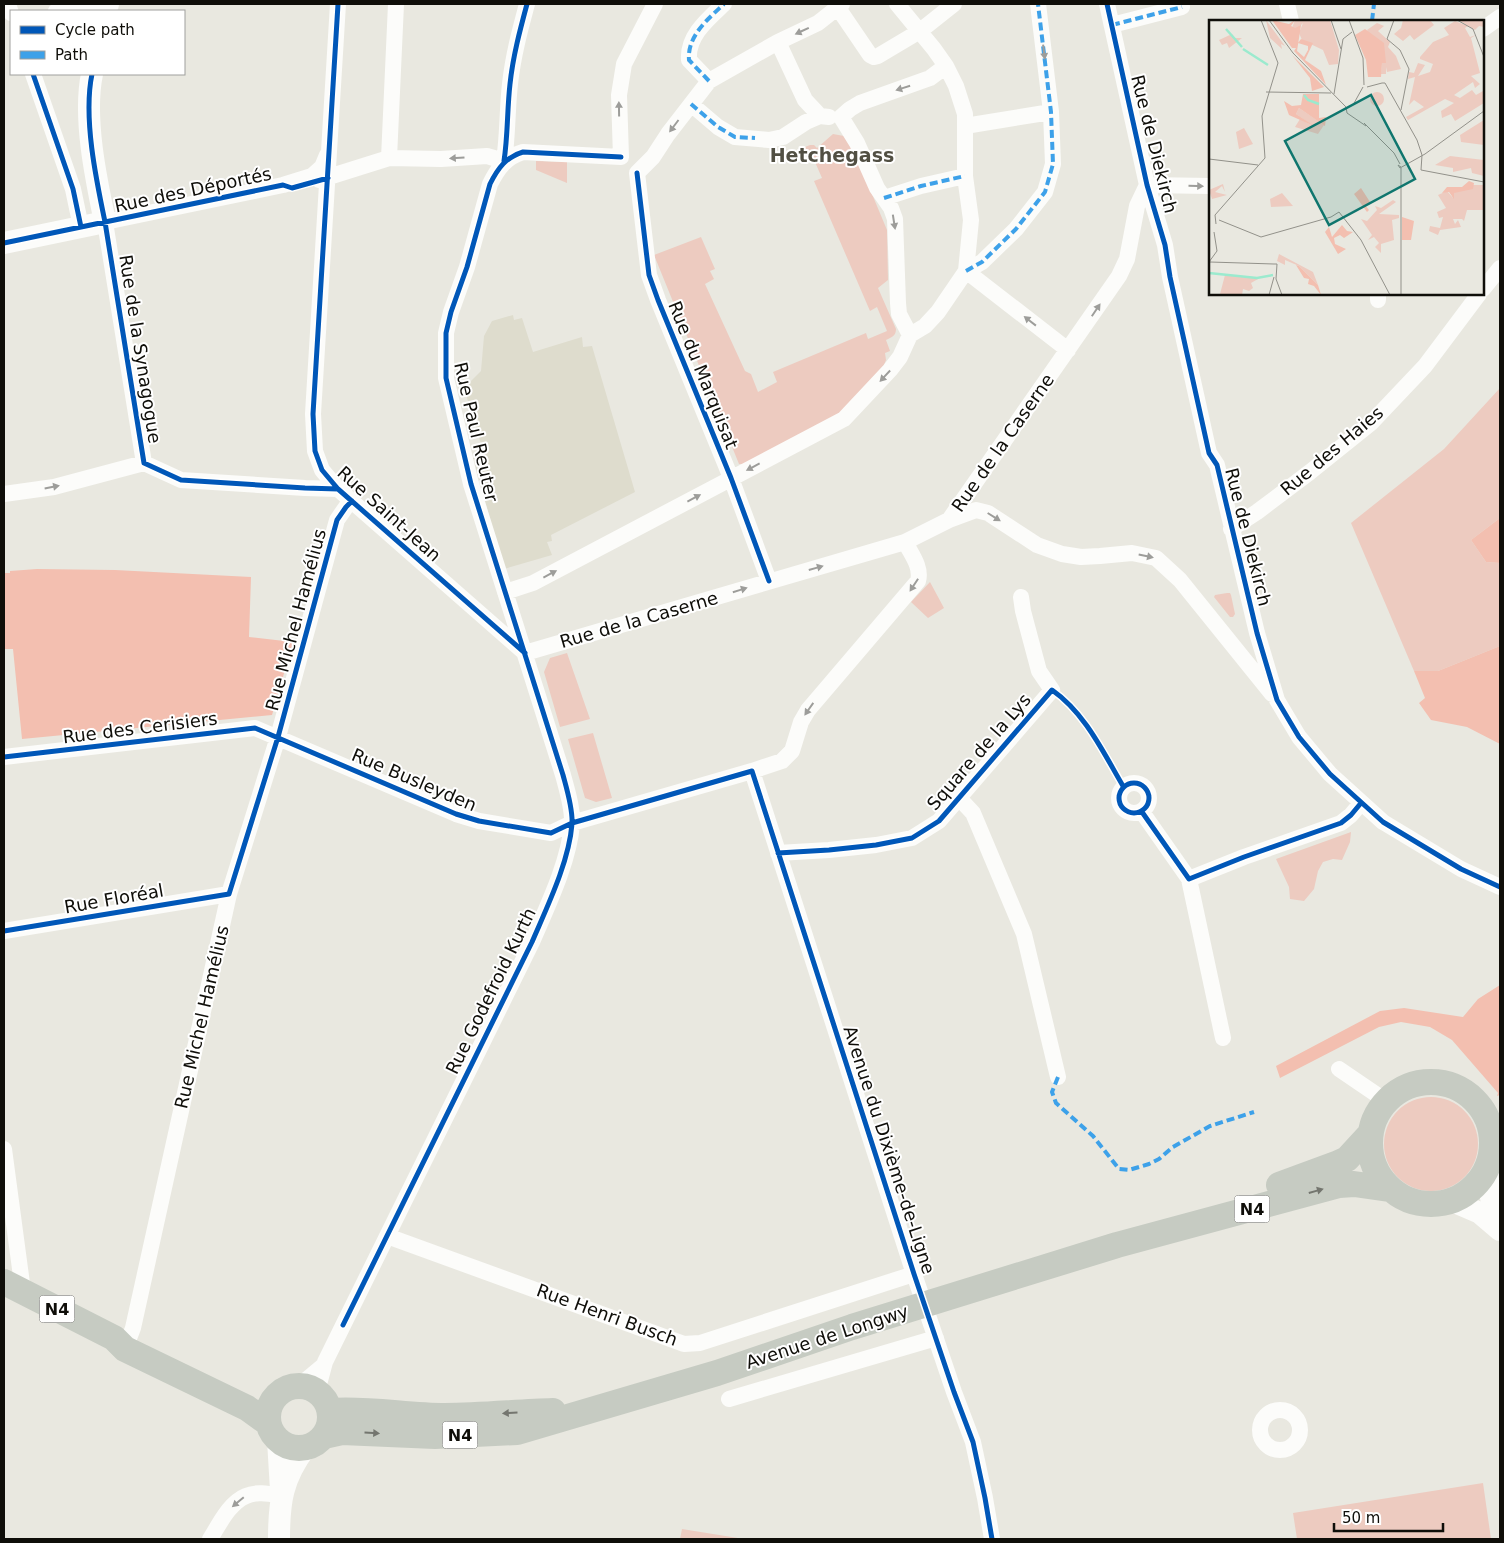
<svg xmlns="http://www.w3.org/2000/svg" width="1504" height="1543" viewBox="0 0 1504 1543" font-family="'DejaVu Sans',sans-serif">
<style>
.built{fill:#dedccd}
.green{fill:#edcbc0}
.forest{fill:#f3bfb0}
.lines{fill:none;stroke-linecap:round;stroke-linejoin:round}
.street{stroke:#fcfcfa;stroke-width:16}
.secondary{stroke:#fcfcfa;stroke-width:22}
.primary{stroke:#c6cbc2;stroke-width:26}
.quiet{stroke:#3da1e9;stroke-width:4;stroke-dasharray:8 4;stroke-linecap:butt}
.cycleway-casing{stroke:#fff;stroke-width:8}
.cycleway{stroke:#0057b8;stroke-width:5}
.oneway{fill:#9d9d9a}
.oneway2{fill:#74766f}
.labels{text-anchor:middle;stroke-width:4;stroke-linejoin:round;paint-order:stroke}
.shield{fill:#fff;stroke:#575653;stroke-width:1}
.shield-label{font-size:16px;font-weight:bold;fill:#0f0e09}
.street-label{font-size:18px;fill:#0f0e09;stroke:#fff}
.neighbourhood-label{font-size:19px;font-weight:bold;fill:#514f43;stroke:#fff}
.inset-river{fill:none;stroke:#9beace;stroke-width:2.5}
.inset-road{fill:none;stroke:#92918a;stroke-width:1}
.view{fill:#0f766e;fill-opacity:0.15;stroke:#0f766e;stroke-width:2.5}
.inset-edge{fill:none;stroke:#0f0e09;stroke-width:2.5}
</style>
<rect width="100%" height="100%" fill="#e9e8e0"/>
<!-- built -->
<path class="built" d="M 513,315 L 514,320 L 522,318 L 533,352 L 582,337 L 583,347 L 592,346 L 635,492 L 551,535 L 552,541 L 547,542 L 552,555 L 504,569 L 473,458 L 484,454 L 464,388 L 481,371 L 484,336 L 492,321 Z"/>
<!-- green -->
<path class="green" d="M 833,134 L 844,136 L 852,146 L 887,230 L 888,280 L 878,288 L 896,329 C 896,336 892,337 886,340 L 890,351 L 885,353 L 886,360 L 884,365 L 841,413 L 748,464 L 739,464 L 654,255 L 701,237 L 715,269 L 710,271 L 714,279 L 705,284 L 745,371 L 751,374 L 758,392 L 777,382 L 773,372 L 866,333 L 868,339 L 887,331 L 877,307 L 870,311 L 814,181 L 822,178 L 811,153 L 803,156 L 800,149 L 810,145 L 814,145 L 817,148 Z
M 536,161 L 567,162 L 567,183 L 536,170 Z
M 1500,388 L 1500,518 L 1471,540 L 1486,562 L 1500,563 L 1500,646 L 1438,671 L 1414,671 L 1351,523 L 1444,449 Z
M 930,582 L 944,608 L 928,618 L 911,602 Z
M 1227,593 L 1230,593 L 1231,595 L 1235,614 L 1233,617 L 1230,617 L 1214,597 L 1215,595 Z
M 567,653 L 590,719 L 560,727 L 544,672 L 550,658 Z
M 593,733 L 612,798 L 596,802 L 585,798 L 568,739 Z
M 1351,832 L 1350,842 L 1342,860 L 1333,859 L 1323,862 L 1318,871 L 1314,889 L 1304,901 L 1290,899 L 1289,887 L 1276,859 Z
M1384 1144a47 47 0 1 1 94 0a47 47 0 1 1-94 0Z
M 1483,1483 L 1491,1539 L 1297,1539 L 1293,1513 Z
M 682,1529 L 744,1539 L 680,1539 Z"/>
<!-- forest -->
<path class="forest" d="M 1500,518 L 1500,563 L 1486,562 L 1471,540 Z
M 37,569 L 115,570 L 251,577 L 249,637 L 293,642 L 272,715 L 22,739 L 13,649 L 4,649 L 4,573 L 10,573 L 10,571 Z
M 1500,646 L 1500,744 L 1467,727 L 1431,720 L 1419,703 L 1425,698 L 1414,671 L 1438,671 Z
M 1500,985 L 1500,1095 L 1497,1096 L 1498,1093 L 1452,1040 L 1430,1027 L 1401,1022 L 1379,1027 L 1280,1078 L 1276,1066 L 1380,1011 L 1404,1008 L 1463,1017 L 1478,999 Z"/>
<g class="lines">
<!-- street -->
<path class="street" d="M 8,4 L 11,13
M 338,4 L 313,414 L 315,451 L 322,470 L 338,489 L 525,653
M 897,4 L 934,49 L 946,66 L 956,86 L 965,114 L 965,176 L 971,220 L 966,271
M 1107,4 L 1147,185 L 1165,245 L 1170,277 L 1209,453 L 1217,465 L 1257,633 L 1277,700 L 1299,737 L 1330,774 L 1383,822 L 1461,869 L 1500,887
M 1287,4 L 1291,21
M 838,8 L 870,55 L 874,57 L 878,56 L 920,31 L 954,4
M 56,11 L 107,4
M 1112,25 L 1182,7
M 1483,29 L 1500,17
M 778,42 L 805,100 L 820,116 L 829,117
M 33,74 L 73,189 L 81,227
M 709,81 L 689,60 C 687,36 708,19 724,4
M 691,104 L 718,127 L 735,137 L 769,140 L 783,137 L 806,122 L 820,116
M 841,117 L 857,143 L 877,188 L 891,208 L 895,219 L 898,303 L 899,314 L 910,335
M 841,117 L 850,109 L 860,103 L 930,78 L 946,66
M 965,126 L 1051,112
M 621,157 L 619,95 L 624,64 L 655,4
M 389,158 L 396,4
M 504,161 C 508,135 507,110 510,84 C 513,56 520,30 527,4
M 637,173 L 649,275 L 658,300 L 731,478 L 769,581
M 637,173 L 653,157 L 668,134 L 709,81 L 778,42 L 818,23 L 842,4
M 319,180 L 389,158 L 441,159 L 487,156 L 504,161
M 1147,185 L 1210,186
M 884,198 L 921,186 L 965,176
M 966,271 L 1068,350
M 1483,289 L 1500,268
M 1378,300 L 1378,294
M 144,463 L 105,222 L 283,185 L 312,176 L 322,167 L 327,155
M 144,463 L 181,480 L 305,488 L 338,489
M 4,494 L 54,487 L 144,463
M 949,520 L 976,510 L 988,513 L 1037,545 L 1062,554 L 1081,557 L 1100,556 L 1132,553 L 1156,558 L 1180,580 L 1272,694
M 1231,529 L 1257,512 L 1310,472 L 1371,423 L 1425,366 L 1479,294
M 505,592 L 533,583 L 844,419 L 890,370 L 900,357 L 910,335 L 925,326 L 938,312 L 966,271 L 982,262 L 1016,229 L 1045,192 L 1053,164 L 1051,112 L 1038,4
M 525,653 L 905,542 L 949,520 L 1119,276 L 1127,259 L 1137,206 L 1147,185
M 4,757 L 255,728 L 456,814 L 479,821 L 551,833 L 572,823 L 752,771 L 782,761 L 792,751 L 801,722 L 808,710 L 918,581 C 922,567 911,554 905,542
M 752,771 L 914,1274 L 954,1392 L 973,1442 L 985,1498 L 992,1539
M1119 798a15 15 0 1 1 30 0a15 15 0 1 1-30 0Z
M 959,798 L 973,813 L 1024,934 L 1058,1077
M 1142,812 L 1189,879 L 1223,1038
M 778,853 L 829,850 L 876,845 L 912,838 L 939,821 L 1052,690 L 1039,671 L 1023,611 L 1021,597
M 1189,879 L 1244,857 L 1341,823 L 1351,815 L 1361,803
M 4,931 L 229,894
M 1339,1069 L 1386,1101
M 4,1149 L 23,1291
M 387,1236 L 684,1344 L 700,1343 L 914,1274
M 125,1349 L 133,1328 L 229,894 L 278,737 L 337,520 L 346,507 L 352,501
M 299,1386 L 323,1366
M 317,1392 L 325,1362 L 532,942 C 547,907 569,862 572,824 C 573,809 567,790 563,775 L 471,484 L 446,378 L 446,333 L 451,312 L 467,267 L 490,184 C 498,168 506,157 523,152 L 621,157
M 729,1399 L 936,1338
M1260 1430a20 20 0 1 1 40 0a20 20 0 1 1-40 0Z
M 210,1539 C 219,1525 229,1503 246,1496 C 256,1491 270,1494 282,1496"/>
<!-- secondary -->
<path class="secondary" d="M 106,11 L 108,4
M 4,243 L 105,222 C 96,179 83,117 92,74
M 1487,1167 C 1488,1188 1491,1205 1500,1224
M 1452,1201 L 1480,1213 L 1500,1230
M 278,1440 L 281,1490
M 279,1539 C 279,1502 282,1479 305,1448"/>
<!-- primary -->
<path class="primary" d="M1370 1143a61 61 0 1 1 122 0a61 61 0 1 1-122 0Z
M 1279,1185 L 1336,1164 L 1347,1159 L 1370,1134
M 4,1282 L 114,1338 L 125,1349 L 247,1408 L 268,1423
M268 1417a31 31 0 1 1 62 0a31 31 0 1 1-62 0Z
M 330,1411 C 368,1408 407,1416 445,1416 C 481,1416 518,1412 553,1411
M 324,1436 L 342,1432 L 435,1436 L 517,1432 L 717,1373 L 852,1327 L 1117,1245 L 1339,1185 L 1354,1184 L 1389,1189"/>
<!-- quiet -->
<path class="quiet" d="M 1372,21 L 1374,4
M 1112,25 L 1182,7
M 709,81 L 689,60 C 687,36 708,19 724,4
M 691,104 L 718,127 L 735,137 L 755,138
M 884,198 L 921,186 L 965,176
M 966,271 L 982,262 L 1016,229 L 1045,192 L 1053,164 L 1051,112 L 1038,4
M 1058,1077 L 1052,1092 L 1056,1103 L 1093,1136 L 1119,1169 L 1129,1170 L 1149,1164 L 1159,1159 L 1173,1147 L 1210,1126 L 1254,1112"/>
<defs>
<path id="cycleway" d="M 338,4 L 313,414 L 315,451 L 322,470 L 338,489 L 525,653
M 1107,4 L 1147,185 L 1165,245 L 1170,277 L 1209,453 L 1217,465 L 1257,633 L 1277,700 L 1299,737 L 1330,774 L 1383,822 L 1461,869 L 1500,887
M 33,74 L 73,189 L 81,227
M 92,74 C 83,117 96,179 105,222 L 144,463 L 181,480 L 305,488 L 338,489
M 504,161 C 508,135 507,110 510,84 C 513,56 520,30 527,4
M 637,173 L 649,275 L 658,300 L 731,478 L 769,581
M 4,243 L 283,185 L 292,188 L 328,178
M 4,757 L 255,728 L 456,814 L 479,821 L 551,833 L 572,823 L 752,771 L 914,1274 L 954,1392 L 973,1442 L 985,1498 L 992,1539
M1119 798a15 15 0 1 1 30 0a15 15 0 1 1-30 0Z
M 1142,812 L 1189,879 L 1244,857 L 1341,823 L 1351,815 L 1361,803
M 778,853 L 829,850 L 876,845 L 912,838 L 939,821 L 1052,690 C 1085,713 1103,752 1123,786
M 4,931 L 229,894 L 278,737 L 337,520 L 346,507 L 352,501
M 343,1325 L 532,942 C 547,907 569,862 572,824 C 573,809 567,790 563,775 L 471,484 L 446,378 L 446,333 L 451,312 L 467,267 L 490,184 C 498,168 506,157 523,152 L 621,157"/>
</defs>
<!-- cycleway casing -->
<use href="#cycleway" class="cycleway-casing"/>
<!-- cycleway -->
<use href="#cycleway" class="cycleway"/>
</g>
<!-- one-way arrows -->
<defs><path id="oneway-solid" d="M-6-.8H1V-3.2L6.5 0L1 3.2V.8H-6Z" transform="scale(1.25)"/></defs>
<g class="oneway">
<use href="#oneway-solid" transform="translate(802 31) rotate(155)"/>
<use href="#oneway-solid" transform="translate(1044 52) rotate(83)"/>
<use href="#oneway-solid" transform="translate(903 88) rotate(162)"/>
<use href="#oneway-solid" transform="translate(619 109) rotate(-91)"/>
<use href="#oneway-solid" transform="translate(674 126) rotate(127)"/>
<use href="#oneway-solid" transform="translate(457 158) rotate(176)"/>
<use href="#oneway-solid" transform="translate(1196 186) rotate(1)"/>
<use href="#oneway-solid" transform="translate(894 222) rotate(81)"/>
<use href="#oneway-solid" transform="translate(1096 310) rotate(-56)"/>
<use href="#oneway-solid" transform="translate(1030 321) rotate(-142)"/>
<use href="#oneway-solid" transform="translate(885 376) rotate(133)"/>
<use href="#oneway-solid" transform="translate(753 467) rotate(152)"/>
<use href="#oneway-solid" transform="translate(52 487) rotate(-11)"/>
<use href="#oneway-solid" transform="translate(694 498) rotate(-28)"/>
<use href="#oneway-solid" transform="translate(994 517) rotate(32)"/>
<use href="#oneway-solid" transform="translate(1146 556) rotate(12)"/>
<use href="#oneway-solid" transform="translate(816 568) rotate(-16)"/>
<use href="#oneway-solid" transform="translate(550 574) rotate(-28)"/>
<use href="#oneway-solid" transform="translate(914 585) rotate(123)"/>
<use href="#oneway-solid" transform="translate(740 590) rotate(-17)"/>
<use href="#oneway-solid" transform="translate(809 709) rotate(125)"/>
<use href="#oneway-solid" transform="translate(238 1502) rotate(140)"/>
</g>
<g class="oneway2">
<use href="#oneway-solid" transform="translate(1316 1191) rotate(-16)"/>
<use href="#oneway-solid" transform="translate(510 1413) rotate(177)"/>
<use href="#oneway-solid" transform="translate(372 1433) rotate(3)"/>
</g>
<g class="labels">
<!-- shield labels -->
<g class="shield">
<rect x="1234.5" y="1195.5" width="35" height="27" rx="4"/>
<rect x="39.5" y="1295.5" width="35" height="27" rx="4"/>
<rect x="442.5" y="1421.5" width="35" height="27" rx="4"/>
</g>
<g class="shield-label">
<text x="1252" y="1215">N4</text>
<text x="57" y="1315">N4</text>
<text x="460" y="1441">N4</text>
</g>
<!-- street labels -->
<g class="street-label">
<text transform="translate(1154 144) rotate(76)" y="6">Rue de Diekirch</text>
<text transform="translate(193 190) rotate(-12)" y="6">Rue des Déportés</text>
<text transform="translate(140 349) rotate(81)" y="6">Rue de la Synagogue</text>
<text transform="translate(703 375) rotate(68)" y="6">Rue du Marquisat</text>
<text transform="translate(476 432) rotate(77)" y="6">Rue Paul Reuter</text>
<text transform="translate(1003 443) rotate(-55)" y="6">Rue de la Caserne</text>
<text transform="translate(1332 451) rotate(-40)" y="6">Rue des Haies</text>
<text transform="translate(389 514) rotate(42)" y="6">Rue Saint-Jean</text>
<text transform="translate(1248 537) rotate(76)" y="6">Rue de Diekirch</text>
<text transform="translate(296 620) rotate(-75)" y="6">Rue Michel Hamélius</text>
<text transform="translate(639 620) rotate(-16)" y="6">Rue de la Caserne</text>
<text transform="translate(140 728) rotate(-7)" y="6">Rue des Cerisiers</text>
<text transform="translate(979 752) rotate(-49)" y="6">Square de la Lys</text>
<text transform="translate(414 780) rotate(23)" y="6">Rue Busleyden</text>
<text transform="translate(114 899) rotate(-10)" y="6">Rue Floréal</text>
<text transform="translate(491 991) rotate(-64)" y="6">Rue Godefroid Kurth</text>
<text transform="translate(202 1017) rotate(-77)" y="6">Rue Michel Hamélius</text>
<text transform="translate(889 1150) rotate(72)" y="6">Avenue du Dixième-de-Ligne</text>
<text transform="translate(607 1315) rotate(20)" y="6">Rue Henri Busch</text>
<text transform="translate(827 1337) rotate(-18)" y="6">Avenue de Longwy</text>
</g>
<!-- neighbourhood labels -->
<g class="neighbourhood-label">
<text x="832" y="162">Hetchegass</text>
</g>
</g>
<!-- overview -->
<g transform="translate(1209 20)">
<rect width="275" height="275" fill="#e9e8e0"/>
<path d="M 57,0 L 76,26 L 72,24 L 73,29 L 61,18 ZM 86,0 L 121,0 L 130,30 L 129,44 L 120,45 L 114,30 L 93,20 L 90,13 L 94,3 L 89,8 L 83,8 ZM 194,0 L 221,0 L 225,5 L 205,20 L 201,15 L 194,21 L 185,14 L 192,8 ZM 249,0 L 275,0 L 275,7 L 270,6 L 266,10 ZM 246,1 L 259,6 L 256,8 L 261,17 L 267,15 L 262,18 L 271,53 L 262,56 L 271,64 L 266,68 L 264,62 L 245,75 L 251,78 L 263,70 L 267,75 L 274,71 L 275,83 L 246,101 L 242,94 L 233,98 L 232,91 L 245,83 L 236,79 L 199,100 L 197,97 L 215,87 L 205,80 L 200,85 L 206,57 L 199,59 L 200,52 L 205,53 L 209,43 L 216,45 L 209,56 L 221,52 L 224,44 L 211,39 L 211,37 L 224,22 L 240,15 L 235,8 ZM 168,3 L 175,6 L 169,11 L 181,22 L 179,27 L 187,36 L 192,49 L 178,52 L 177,47 L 177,54 L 172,54 L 173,43 L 158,10 ZM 23,14 L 26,18 L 33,18 L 20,28 L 18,23 L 13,25 L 10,20 ZM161 79a7 7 0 1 1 14 0a7 7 0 1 1-14 0ZM 90,88 L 115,105 L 109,114 L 86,107 L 91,99 L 106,107 L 87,94 ZM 275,100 L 275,125 L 252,122 L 251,115 ZM 35,108 L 44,124 L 30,129 L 27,112 ZM 241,136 L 275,140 L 275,156 L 263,153 L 262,148 L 244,152 L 244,148 L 226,145 ZM 14,164 L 16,172 L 13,166 L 6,172 L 18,175 L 3,179 L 0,170 ZM 264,165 L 275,165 L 275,190 L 258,190 L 255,201 L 253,199 L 244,199 L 246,204 L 249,200 L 252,207 L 231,210 L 229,215 L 220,211 L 221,206 L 231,208 L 234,197 L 230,198 L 228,192 L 237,188 L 229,175 L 238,171 L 244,178 L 242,172 L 259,166 L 264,169 ZM 73,173 L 84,186 L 62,187 L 61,179 ZM 184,180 L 187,182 L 170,194 L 190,195 L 190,198 L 183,200 L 185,220 L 172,224 L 172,233 L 166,227 L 170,223 L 165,217 L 159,220 L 163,215 L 152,199 L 158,201 L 168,190 L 166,186 L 172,188 ZM 70,234 L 104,252 L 109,265 L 90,246 L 76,240 L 76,245 L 68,241 ZM 16,255 L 33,256 L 49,259 L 42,263 L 44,268 L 40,271 L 34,269 L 33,275 L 7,275 L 11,274 Z" fill="#edcbc0"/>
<path d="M 63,0 L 80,4 L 86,0 L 82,6 L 86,8 L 92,5 L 88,31 L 95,37 L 99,30 L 99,26 L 89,23 L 92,19 L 104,23 L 96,40 L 112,51 L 117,65 L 85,31 L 87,28 L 83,28 ZM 156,9 L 175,23 L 177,43 L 173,43 L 172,57 L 159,57 L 157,40 L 146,15 ZM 83,35 L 115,67 L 103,71 L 101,58 ZM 94,74 L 110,74 L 110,98 L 117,97 L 116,106 L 90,88 L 87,94 L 107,107 L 80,95 L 75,81 L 83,86 L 92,85 ZM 260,161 L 265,163 L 264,169 L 245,173 L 245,179 L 240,172 L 233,173 L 238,167 L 253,167 ZM 152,168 L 161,182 L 156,185 L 160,190 L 158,192 L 145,174 ZM 193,197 L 205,201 L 202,220 L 193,220 ZM 133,205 L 138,211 L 144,212 L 135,218 L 131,215 L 125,218 L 126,224 L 137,229 L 129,234 L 116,212 L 120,207 L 123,217 ZM 87,245 L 90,246 L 109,265 L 112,275 L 105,266 L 99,264 L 100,259 L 95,258 Z" fill="#f3bfb0"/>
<path class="inset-river" d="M 17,9 L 33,27M 34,29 L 59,45M 95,75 L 99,80 L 110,84M 0,253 L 48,258 L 64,255"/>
<path class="inset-road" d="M 60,0 L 84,33 L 137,87 L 138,93 L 157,106M 122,0 L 132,29M 140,0 L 154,38 L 155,65M 185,0 L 178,19 L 191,30 L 200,49 L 192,90M 248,0 L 264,9 L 275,37M 173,63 L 176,63 L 208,120 L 213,135 L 212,150 L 275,162M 158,67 L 173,63M 57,72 L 122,73M 125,74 L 134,19 L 143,12M 144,85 L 154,67M 155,103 L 185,133 L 191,144M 0,139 L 49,145M 192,147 L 189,145 L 191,148 L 216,134 L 275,91M 192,148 L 192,275M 10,200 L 52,217 L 122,197 L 130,192 L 152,220 L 181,275M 7,204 L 6,195 L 56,138 L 53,96 L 69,43 L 52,0M 0,242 L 8,231 L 5,212M 1,242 L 65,244M 65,244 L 68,244 L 67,259 L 73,275M 60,275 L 65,257"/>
<path class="view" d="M 162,75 L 206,159 L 120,205 L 76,121 Z"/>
<rect width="275" height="275" class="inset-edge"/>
</g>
<!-- border -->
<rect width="1504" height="1543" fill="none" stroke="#0f0e09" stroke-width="10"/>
<!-- legend -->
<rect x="10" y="10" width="175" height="65" fill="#ffffff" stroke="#9f9f9d"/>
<rect x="20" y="26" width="25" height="8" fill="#0057b8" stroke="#9f9f9d"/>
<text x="55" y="35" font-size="15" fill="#0f0e09">Cycle path</text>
<rect x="20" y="51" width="25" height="8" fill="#3da1e9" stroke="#9f9f9d"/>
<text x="55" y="60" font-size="15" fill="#0f0e09">Path</text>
<!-- scale -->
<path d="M1334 1523v8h109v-8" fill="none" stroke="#0f0e09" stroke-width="2.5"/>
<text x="1342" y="1523" font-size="15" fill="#0f0e09" stroke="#ffffff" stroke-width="4" paint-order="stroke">50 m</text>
</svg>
